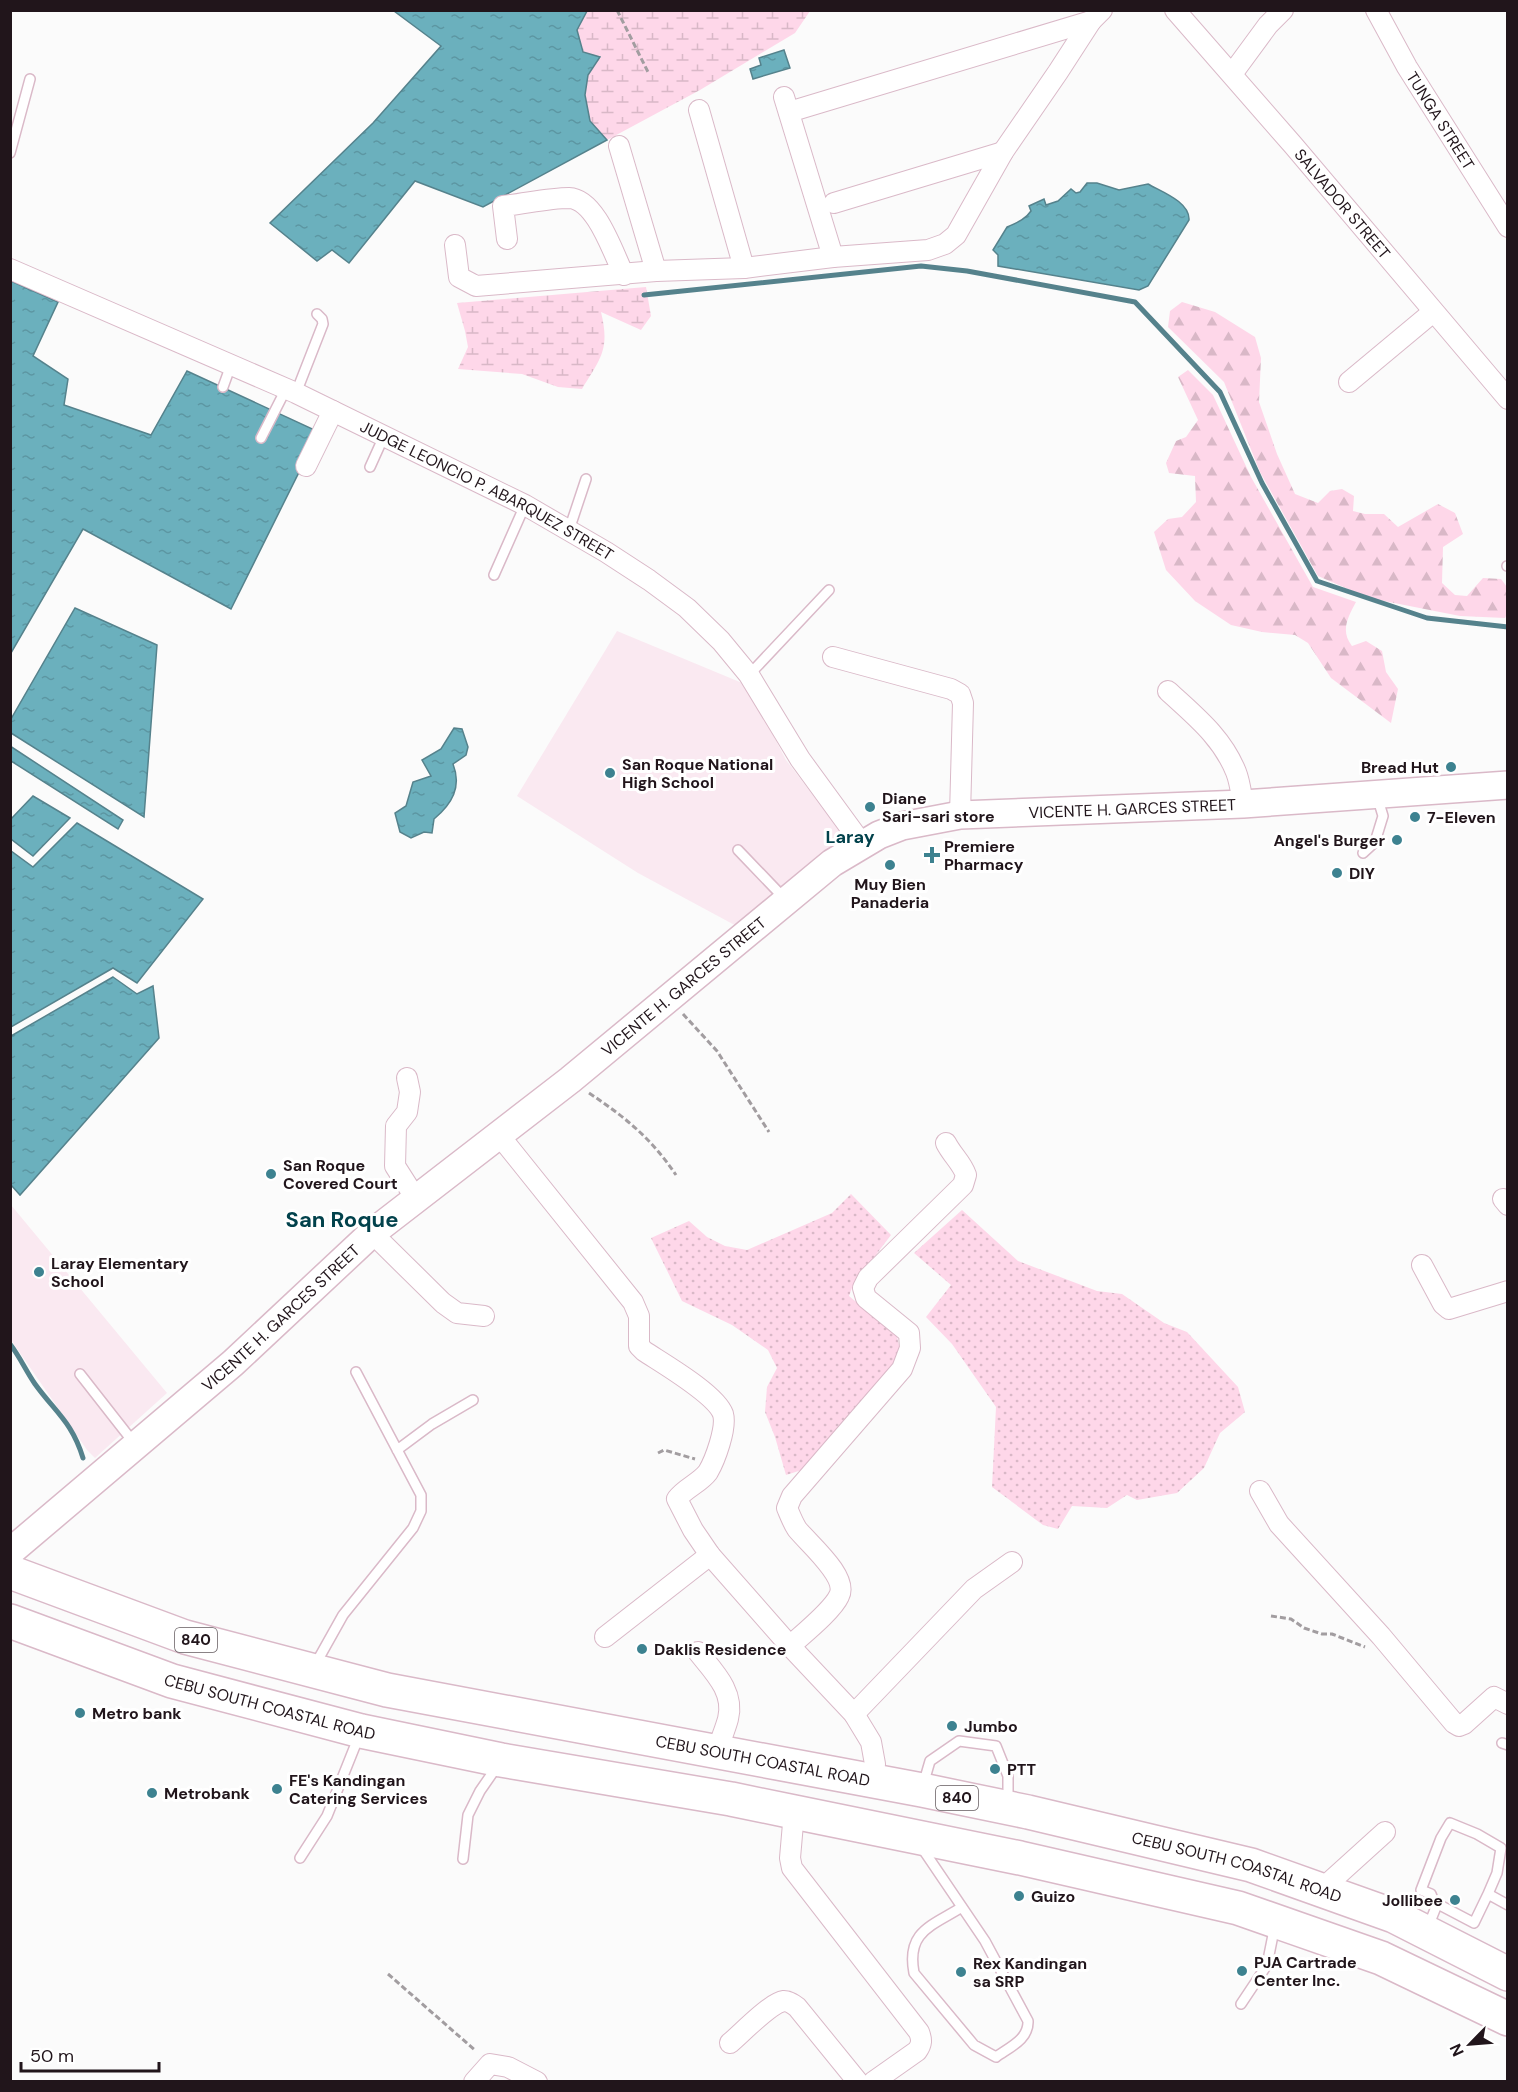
<svg xmlns="http://www.w3.org/2000/svg" width="1518" height="2092" viewBox="0 0 1518 2092" font-family="'DM Sans',sans-serif">
<style>
.built{fill:#fae9f1}
.green{fill:url(#green-dots)}
.forest{fill:url(#forest-firs)}
.wetland{fill:url(#wetland-marsh)}
.water{fill:url(#water-ripples);stroke:#55828c;stroke-width:1.5}
.lines{fill:none;stroke-linecap:round;stroke-linejoin:round}
.stream{stroke:#55828c;stroke-width:5}
.lane-casing{stroke:#dab9c8;stroke-width:12}
.street-casing{stroke:#dab9c8;stroke-width:22}
.secondary-casing{stroke:#dab9c8;stroke-width:30}
.highway-casing{stroke:#dab9c8;stroke-width:36}
.path{stroke:#a29da0;stroke-width:3;stroke-dasharray:6 3;stroke-linecap:butt}
.lane{stroke:#fff;stroke-width:9}
.street{stroke:#fff;stroke-width:20}
.secondary{stroke:#fff;stroke-width:27}
.highway{stroke:#fff;stroke-width:33}
.poi-dot{fill:#3d8290;stroke:#fff;stroke-width:2}
.labels{text-anchor:middle;stroke-width:6;stroke-linejoin:round;paint-order:stroke}
.shield{fill:#fff;stroke:#645b5f;stroke-width:1.5}
.shield-label{font-size:15px;font-weight:bold;fill:#21151b}
.street-label{font-size:16px;fill:#21151b;stroke:#fff}
.poi-label{font-size:16px;font-weight:bold;fill:#21151b;stroke:#fff;text-anchor:start}
.neighbourhood-label{font-size:18px;font-weight:bold;fill:#02424c;stroke:#fff}
.district-label{font-size:22px;font-weight:bold;fill:#02424c;stroke:#fff}
</style>
<defs>
<pattern id="green-dots" width="8" height="8" patternUnits="userSpaceOnUse" patternTransform="scale(1.5)"><rect width="8" height="8" fill="#fed7e9"/><path d="M2 2h.1M6 6h.1" fill="none" stroke="#d9b8c7" stroke-width="1.8" stroke-linecap="round"/></pattern>
<pattern id="forest-firs" width="22" height="20" patternUnits="userSpaceOnUse" patternTransform="scale(1.5)"><rect width="22" height="20" fill="#fed7e9"/><path d="M5 1l3.5 6h-7zM16 11l3.5 6h-7z" fill="#d9b8c7"/></pattern>
<pattern id="wetland-marsh" width="20" height="14" patternUnits="userSpaceOnUse" patternTransform="scale(1.5)"><rect width="20" height="14" fill="#fed7e9"/><path d="M1 5h8M5 5V1M11 12h8M15 12V8" fill="none" stroke="#d9b8c7"/></pattern>
<pattern id="water-ripples" width="26" height="14" patternUnits="userSpaceOnUse" patternTransform="scale(1.5)"><rect width="26" height="14" fill="#6bb0bd"/><path d="M2 4q2-2 4 0t4 0M15 11q2-2 4 0t4 0" fill="none" stroke="#5c96a2"/></pattern>
</defs>
<rect width="100%" height="100%" fill="#fbfbfb"/>
<!-- built -->
<path class="built" d="M 617,631 L 747,685 L 786,760 L 845,837 L 742,929 L 638,873 L 517,796 Z
M 11,1205 L 167,1393 L 95,1458 L 87,1450 L 11,1340 Z"/>
<!-- green -->
<path class="green" d="M 851,1194 L 891,1235 L 853,1285 L 849,1296 L 897,1336 L 899,1346 L 898,1357 L 876,1388 L 805,1469 L 786,1475 L 775,1437 L 765,1412 L 767,1387 L 777,1368 L 768,1350 L 732,1325 L 682,1301 L 651,1238 L 689,1221 L 707,1237 L 725,1246 L 747,1250 L 832,1213 Z
M 962,1210 L 1018,1261 L 1097,1291 L 1122,1294 L 1164,1323 L 1187,1332 L 1238,1387 L 1245,1412 L 1220,1433 L 1204,1468 L 1177,1493 L 1137,1500 L 1127,1495 L 1107,1508 L 1072,1506 L 1058,1529 L 1043,1525 L 992,1487 L 996,1407 L 952,1344 L 926,1317 L 951,1285 L 914,1253 Z"/>
<!-- forest -->
<path class="forest" d="M 1182,302 L 1215,312 L 1255,337 L 1261,358 L 1259,402 L 1277,454 L 1295,494 L 1318,503 L 1330,491 L 1342,489 L 1354,496 L 1353,511 L 1365,514 L 1384,514 L 1398,527 L 1438,504 L 1455,513 L 1463,534 L 1443,547 L 1442,583 L 1455,595 L 1467,596 L 1483,578 L 1501,579 L 1507,587 L 1507,614 L 1505,618 L 1460,616 L 1369,598 L 1318,576 L 1260,472 L 1224,382 L 1168,327 L 1170,311 Z
M 1188,370 L 1213,395 L 1251,477 L 1313,587 L 1356,602 C 1348,617 1340,631 1352,646 L 1366,641 L 1382,651 L 1386,672 L 1398,689 L 1391,723 L 1331,678 L 1308,643 L 1295,635 L 1262,632 L 1231,625 L 1195,601 L 1166,570 L 1154,532 L 1168,519 L 1182,517 L 1196,502 L 1195,476 L 1169,473 L 1166,463 L 1176,441 L 1186,437 L 1198,420 L 1178,377 Z"/>
<!-- wetland -->
<path class="wetland" d="M 587,11 L 810,11 L 795,33 L 700,90 L 607,140 L 590,121 L 585,95 L 588,75 L 577,30 Z
M 646,287 L 651,316 L 641,330 L 601,312 C 610,349 601,358 582,389 L 558,387 L 522,374 L 458,369 L 468,347 L 465,331 L 457,303 Z"/>
<!-- water -->
<path class="water" d="M 394,11 L 587,11 L 577,30 L 583,52 L 600,57 L 588,75 L 585,95 L 590,121 L 607,140 L 483,207 L 415,181 L 349,263 L 332,250 L 317,261 L 270,223 L 373,123 L 441,46 Z
M 784,50 L 790,68 L 753,79 L 750,69 L 761,65 L 759,58 Z
M 1087,183 L 1097,183 L 1119,190 L 1148,184 C 1162,192 1190,202 1189,220 L 1148,286 L 1139,290 L 998,266 L 998,255 L 993,250 L 1007,227 C 1016,223 1025,220 1031,211 L 1029,206 L 1044,199 L 1046,205 L 1058,201 L 1071,189 L 1076,193 L 1080,192 Z
M 11,281 L 58,302 L 33,356 L 68,379 L 64,405 L 151,435 L 187,371 L 319,432 L 231,609 L 83,529 L 11,653 Z
M 75,608 L 157,645 L 144,817 L 11,733 L 11,719 Z
M 454,728 L 462,729 L 468,747 L 466,755 L 453,764 C 462,787 452,804 434,819 L 432,833 L 424,832 L 411,838 L 400,832 L 395,813 L 406,806 L 413,782 L 431,776 L 422,760 L 441,749 Z
M 10,746 L 123,820 L 118,829 L 11,761 Z
M 33,796 L 70,818 L 33,856 L 11,839 L 10,820 Z
M 77,823 L 203,899 L 137,983 L 113,968 L 11,1027 L 11,851 L 33,867 Z
M 113,977 L 137,994 L 153,986 L 159,1038 L 20,1195 L 11,1185 L 11,1036 Z"/>
<g class="lines">
<!-- stream -->
<path class="stream" d="M 644,295 L 921,266 L 967,271 L 1135,302 L 1220,392 L 1262,483 L 1317,581 L 1427,618 L 1508,627
M 10,1344 C 20,1357 26,1371 35,1384 C 56,1413 72,1422 83,1458"/>
<defs>
<path id="lane" d="M 10,153 L 30,79
M 223,387 L 231,365
M 296,393 L 323,324 L 322,319 L 317,314
M 261,438 L 286,389
M 370,467 L 384,436
M 569,530 L 586,479
M 1507,566 L 1508,566
M 494,575 L 525,505
M 749,675 L 829,590
M 738,850 L 784,898
M 1363,853 L 1375,842 L 1383,816 L 1377,796
M 80,1374 L 134,1443
M 397,1450 L 432,1424 L 473,1400
M 315,1665 L 343,1615 L 413,1528 L 421,1511 L 421,1495 L 356,1372
M 1502,1743 L 1508,1745
M 923,1785 L 930,1761 L 959,1741 L 996,1746 L 1008,1776 L 1008,1803
M 922,1848 L 985,1941 L 1028,2021 C 1029,2039 1010,2047 996,2057 L 974,2045 L 914,1973 C 906,1931 932,1926 962,1907
M 300,1858 L 327,1816 L 359,1736
M 463,1859 L 468,1815 L 480,1791 L 498,1765
M 1434,1902 L 1474,1923 L 1488,1894
M 1428,1927 L 1436,1907 L 1431,1894 L 1421,1890 L 1441,1838 L 1450,1823 L 1477,1834 L 1501,1848 L 1497,1873 L 1488,1894 L 1508,1905
M 1241,2004 L 1267,1965 L 1275,1925"/>
<g id="street">
<path id="s1" d="M 1175,10 L 1293,145 L 1508,399"/>
<path id="s2" d="M 1376,10 L 1407,67 L 1508,227"/>
<path d="M 1232,74 L 1268,25 L 1283,10"/>
<path d="M 784,97 L 833,257"/>
<path d="M 699,110 L 744,268"/>
<path d="M 789,112 L 1091,21 L 1102,10"/>
<path d="M 619,146 L 656,271"/>
<path d="M 834,203 L 1003,152"/>
<path d="M 507,239 L 503,206 C 524,204 548,198 569,198 C 596,199 613,253 624,275"/>
<path d="M 455,245 L 459,277 L 476,286 L 656,271 L 744,268 L 833,257 L 928,250 L 945,244 L 956,235 L 1003,152 L 1058,72 L 1091,21"/>
<path id="s3" d="M 10,269 L 296,393 L 525,505 L 606,552 L 649,580 L 687,608 L 721,641 L 749,675 L 800,759 L 862,844"/>
<path d="M 1349,382 L 1433,312"/>
<path d="M 306,466 L 333,411"/>
<path d="M 833,657 L 951,689 L 960,694 L 963,703 L 960,815"/>
<path d="M 1168,691 C 1195,716 1222,737 1236,772 C 1240,782 1241,793 1243,804"/>
<path d="M 407,1078 L 410,1092 L 407,1112 L 396,1126 L 395,1166 L 416,1199"/>
<path d="M 499,1135 L 633,1302 L 639,1316 L 639,1346 L 644,1351 C 662,1363 716,1394 723,1414 C 727,1428 715,1460 708,1472 C 700,1483 685,1488 677,1499 L 693,1530 L 710,1555 L 790,1646 L 854,1714 L 871,1742 L 875,1764 L 873,1781"/>
<path d="M 1503,1199 L 1508,1205"/>
<path d="M 372,1233 L 443,1303 L 457,1313 L 484,1316"/>
<path d="M 1422,1265 L 1443,1304 L 1449,1309 L 1508,1291"/>
<path d="M 1260,1491 L 1279,1524 L 1381,1636 L 1454,1723 L 1459,1726 L 1464,1724 L 1494,1697 L 1508,1704"/>
<path d="M 605,1637 L 710,1555"/>
<path d="M 790,1646 C 803,1634 832,1611 839,1596 C 849,1577 809,1544 797,1529 C 793,1523 790,1515 787,1508 L 792,1496 L 902,1369 L 910,1348 L 909,1333 L 866,1298 L 863,1288 L 868,1278 L 963,1185 L 966,1175 C 962,1163 952,1155 946,1143"/>
<path d="M 698,1652 C 714,1672 735,1692 728,1719 C 725,1730 720,1741 717,1752"/>
<path d="M 854,1714 L 974,1589 L 1012,1562"/>
<path d="M 794,1812 L 790,1858 L 792,1868 L 919,2032 C 922,2040 922,2044 917,2051 L 873,2082"/>
<path d="M 1322,1889 L 1385,1832"/>
<path d="M 730,2043 C 742,2033 770,2003 784,2001 C 789,2001 793,2004 797,2007 L 858,2082"/>
<path d="M 474,2082 L 490,2064 L 508,2067 L 537,2082"/>
</g>
<g id="secondary">
<path id="s4" d="M 10,1552 L 233,1363 L 372,1233 L 570,1080 L 832,863 L 879,835 L 902,826 L 960,815 L 1243,804 L 1508,785"/>
</g>
<g id="highway">
<path id="s5" d="M 10,1572 L 185,1637 L 387,1690 L 922,1790 L 1028,1812 L 1251,1865 L 1394,1916 L 1508,1974"/>
<path id="s6" d="M 10,1621 L 172,1681 L 361,1731 L 501,1760 L 731,1799 L 794,1812 L 1020,1858 L 1238,1908 L 1381,1958 L 1508,2019"/>
</g>
</defs>
<!-- lane casing -->
<use href="#lane" class="lane-casing"/>
<!-- street casing -->
<use href="#street" class="street-casing"/>
<!-- secondary casing -->
<use href="#secondary" class="secondary-casing"/>
<!-- highway casing -->
<use href="#highway" class="highway-casing"/>
<!-- path -->
<path class="path" d="M 617,10 L 649,74
M 683,1014 L 717,1051 L 769,1132
M 589,1093 C 625,1117 651,1138 676,1175
M 658,1453 L 664,1450 L 695,1459
M 1271,1616 L 1291,1619 L 1304,1628 L 1322,1634 L 1332,1634 L 1365,1647
M 388,1974 L 476,2051"/>
<!-- lane -->
<use href="#lane" class="lane"/>
<!-- street -->
<use href="#street" class="street"/>
<!-- secondary -->
<use href="#secondary" class="secondary"/>
<!-- highway -->
<use href="#highway" class="highway"/>
</g>
<!-- markers -->
<g class="poi-dot">
<circle cx="1451" cy="767" r="6"/>
<circle cx="610" cy="773" r="6"/>
<circle cx="870" cy="807" r="6"/>
<circle cx="1415" cy="817" r="6"/>
<circle cx="1397" cy="840" r="6"/>
<path d="M929 846h6v6h6v6h-6v6h-6v-6h-6v-6h6z"/>
<circle cx="890" cy="865" r="6"/>
<circle cx="1337" cy="873" r="6"/>
<circle cx="271" cy="1174" r="6"/>
<circle cx="39" cy="1272" r="6"/>
<circle cx="642" cy="1649" r="6"/>
<circle cx="80" cy="1713" r="6"/>
<circle cx="952" cy="1726" r="6"/>
<circle cx="995" cy="1769" r="6"/>
<circle cx="277" cy="1789" r="6"/>
<circle cx="152" cy="1793" r="6"/>
<circle cx="1019" cy="1896" r="6"/>
<circle cx="1455" cy="1900" r="6"/>
<circle cx="1242" cy="1971" r="6"/>
<circle cx="961" cy="1972" r="6"/>
</g>
<g class="labels">
<!-- shield labels -->
<g class="shield">
<rect x="175" y="1628" width="42" height="24" rx="4.5"/>
<rect x="936" y="1786" width="42" height="24" rx="4.5"/>
</g>
<g class="shield-label">
<text x="196" y="1645">840</text>
<text x="957" y="1803">840</text>
</g>
<!-- street labels -->
<g class="street-label">
<text dy="6" stroke="none"><textPath href="#s2" startOffset="128">TUNGA STREET</textPath></text>
<text dy="6" stroke="none"><textPath href="#s1" startOffset="256">SALVADOR STREET</textPath></text>
<text dy="6" stroke="none"><textPath href="#s3" startOffset="526">JUDGE LEONCIO P. ABARQUEZ STREET</textPath></text>
<text dy="6" stroke="none"><textPath href="#s4" startOffset="1384">VICENTE H. GARCES STREET</textPath></text>
<text dy="6" stroke="none"><textPath href="#s4" startOffset="880">VICENTE H. GARCES STREET</textPath></text>
<text dy="6" stroke="none"><textPath href="#s4" startOffset="358">VICENTE H. GARCES STREET</textPath></text>
<text dy="6" stroke="none"><textPath href="#s6" startOffset="274">CEBU SOUTH COASTAL ROAD</textPath></text>
<text dy="6" stroke="none"><textPath href="#s5" startOffset="778">CEBU SOUTH COASTAL ROAD</textPath></text>
<text dy="6" stroke="none"><textPath href="#s5" startOffset="1264">CEBU SOUTH COASTAL ROAD</textPath></text>
</g>
<!-- poi labels -->
<g class="poi-label">
<text x="622" y="770">San Roque National<tspan x="622" dy="18">High School</tspan></text>
<text x="1439" y="773" text-anchor="end">Bread Hut</text>
<text x="882" y="804">Diane<tspan x="882" dy="18">Sari-sari store</tspan></text>
<text x="1427" y="823">7-Eleven</text>
<text x="1385" y="846" text-anchor="end">Angel's Burger</text>
<text x="944" y="852">Premiere<tspan x="944" dy="18">Pharmacy</tspan></text>
<text x="1349" y="879">DIY</text>
<text x="890" y="890" text-anchor="middle">Muy Bien<tspan x="890" dy="18">Panaderia</tspan></text>
<text x="283" y="1171">San Roque<tspan x="283" dy="18">Covered Court</tspan></text>
<text x="51" y="1269">Laray Elementary<tspan x="51" dy="18">School</tspan></text>
<text x="654" y="1655">Daklis Residence</text>
<text x="92" y="1719">Metro bank</text>
<text x="964" y="1732">Jumbo</text>
<text x="1007" y="1775">PTT</text>
<text x="289" y="1786">FE's Kandingan<tspan x="289" dy="18">Catering Services</tspan></text>
<text x="164" y="1799">Metrobank</text>
<text x="1031" y="1902">Guizo</text>
<text x="1443" y="1906" text-anchor="end">Jollibee</text>
<text x="1254" y="1968">PJA Cartrade<tspan x="1254" dy="18">Center Inc.</tspan></text>
<text x="973" y="1969">Rex Kandingan<tspan x="973" dy="18">sa SRP</tspan></text>
</g>
<!-- neighbourhood labels -->
<g class="neighbourhood-label">
<text x="850" y="843">Laray</text>
</g>
<!-- district labels -->
<g class="district-label">
<text x="342" y="1227">San Roque</text>
</g>
</g>
<!-- border -->
<rect width="1518" height="2092" fill="none" stroke="#21151b" stroke-width="24"/>
<!-- north arrow -->
<g transform="translate(1470 2044) rotate(245)" stroke="#ffffff" stroke-width="4.5" paint-order="stroke">
<path d="M0-4.5L10 22L0 15L-10 22Z" fill="#21151b"/>
<text y="-9" font-size="16" font-weight="bold" text-anchor="middle" fill="#21151b">N</text>
</g>
<!-- scale -->
<path d="M21 2062v9h138v-9" fill="none" stroke="#21151b" stroke-width="3"/>
<text x="30" y="2062" font-size="18" fill="#21151b" stroke="#ffffff" stroke-width="4.5" paint-order="stroke">50 m</text>
</svg>
